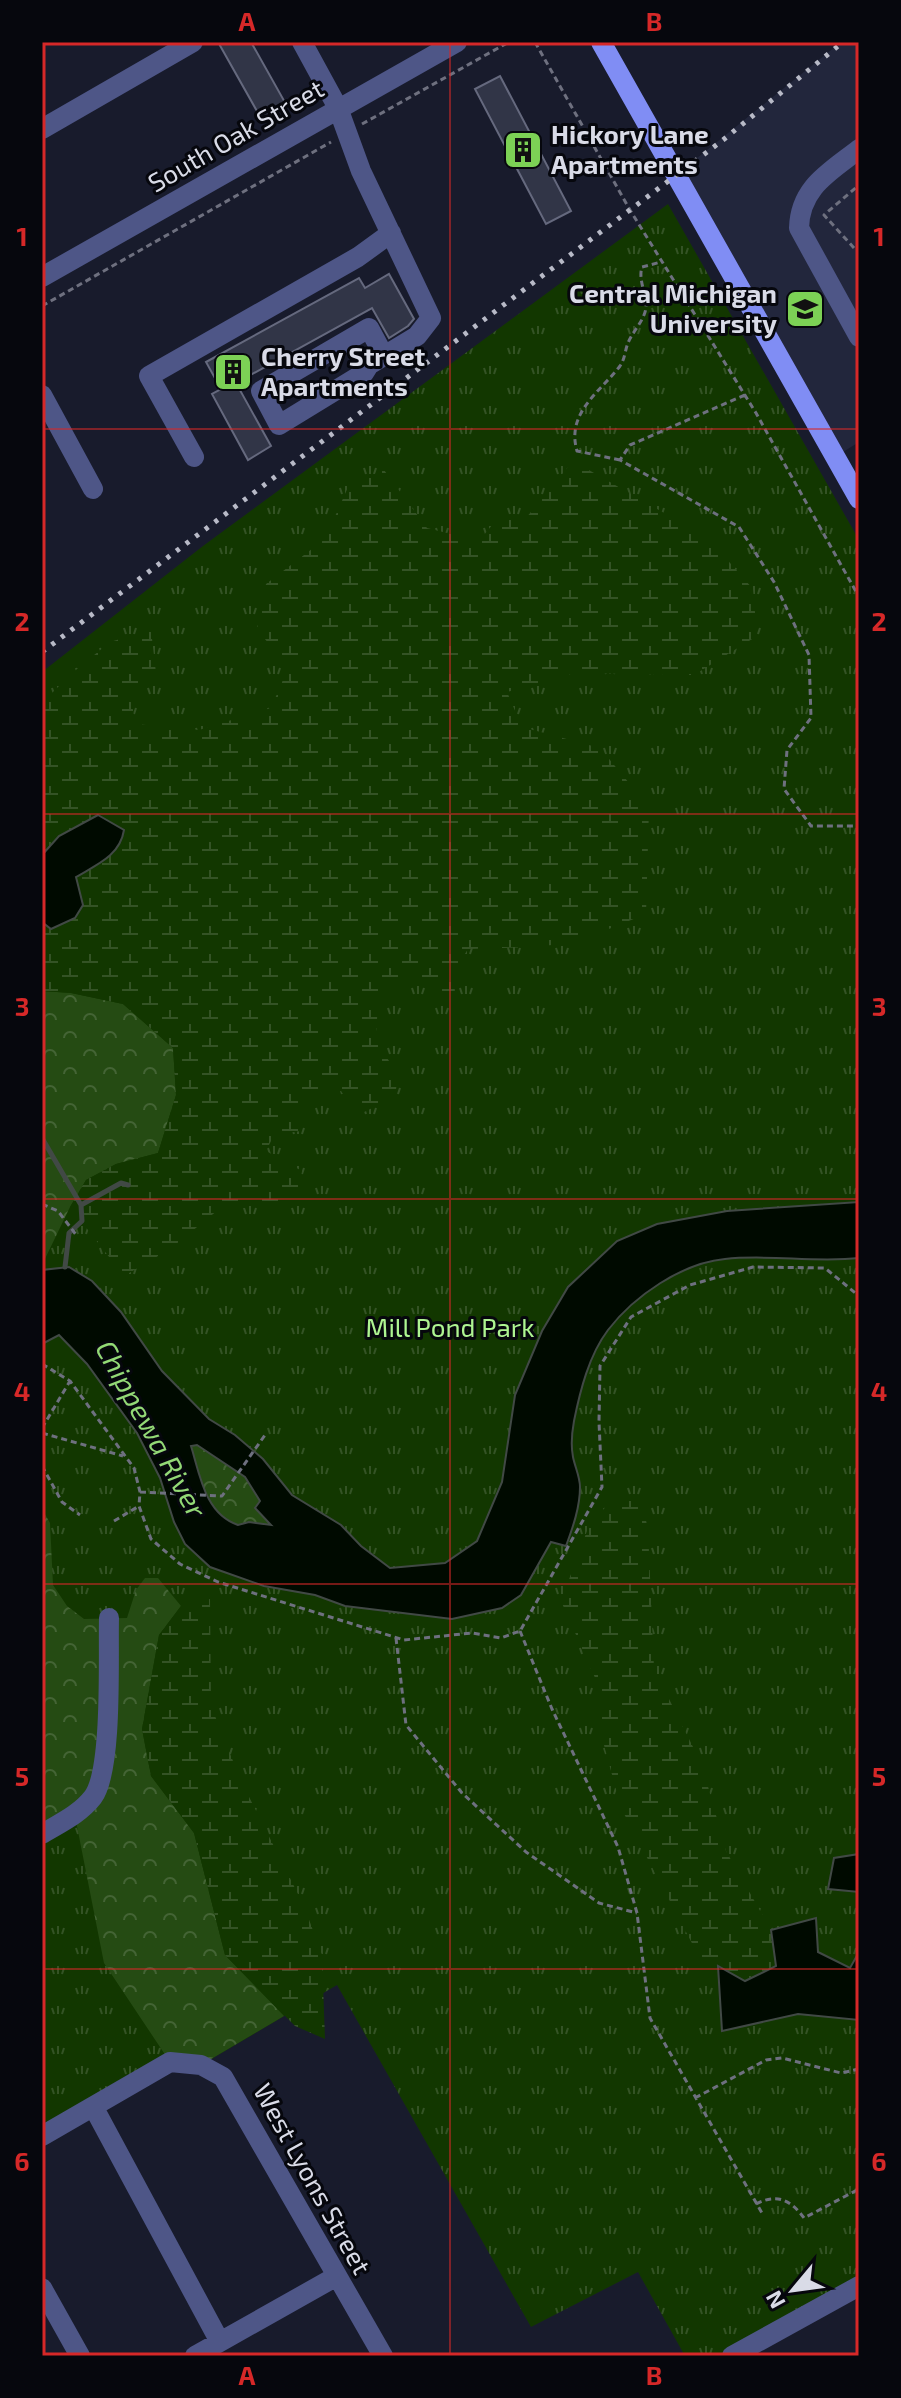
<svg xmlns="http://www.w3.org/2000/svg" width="901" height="2398" viewBox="0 0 901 2398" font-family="'Exo 2',sans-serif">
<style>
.built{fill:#22263c}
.grass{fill:url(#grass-tufts)}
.forest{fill:url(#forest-crowns)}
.wetland{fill:url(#wetland-marsh)}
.water{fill:#000a00;stroke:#414945;stroke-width:2;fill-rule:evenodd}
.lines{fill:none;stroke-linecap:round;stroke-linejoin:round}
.stream{stroke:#414945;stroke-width:5}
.building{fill:#313547;stroke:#65697e;stroke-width:2}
.path{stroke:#6e707f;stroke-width:3;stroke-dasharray:6 4;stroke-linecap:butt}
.minor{stroke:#4e5687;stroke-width:20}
.major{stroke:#808df4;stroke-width:20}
.rail{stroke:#b8bac7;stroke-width:5;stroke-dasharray:4 8;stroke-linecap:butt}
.grid{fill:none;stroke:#d62828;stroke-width:2;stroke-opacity:0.55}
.labels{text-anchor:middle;stroke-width:6;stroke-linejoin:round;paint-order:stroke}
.poi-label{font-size:26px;font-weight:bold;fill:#d9dbe7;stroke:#06070d;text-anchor:start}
.street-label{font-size:26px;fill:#d9dbe7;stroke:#06070d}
.park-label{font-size:26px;fill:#aef591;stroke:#06070d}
.water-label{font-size:28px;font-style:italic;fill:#93d976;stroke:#06070d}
.neatline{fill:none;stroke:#d62828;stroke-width:3}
.grid-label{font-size:26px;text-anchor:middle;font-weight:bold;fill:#d62828}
</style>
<defs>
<pattern id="grass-tufts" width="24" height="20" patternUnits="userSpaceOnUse" patternTransform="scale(2)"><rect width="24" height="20" fill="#123700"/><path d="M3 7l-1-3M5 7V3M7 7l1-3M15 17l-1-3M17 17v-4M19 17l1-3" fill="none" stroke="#345325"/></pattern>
<pattern id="forest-crowns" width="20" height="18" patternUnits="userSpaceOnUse" patternTransform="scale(2)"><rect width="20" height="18" fill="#254b13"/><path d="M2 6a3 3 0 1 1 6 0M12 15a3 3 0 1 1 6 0" fill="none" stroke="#446435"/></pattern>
<pattern id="wetland-marsh" width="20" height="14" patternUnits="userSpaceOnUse" patternTransform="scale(2)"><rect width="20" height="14" fill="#123700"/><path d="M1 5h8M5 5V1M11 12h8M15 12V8" fill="none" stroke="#345325"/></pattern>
</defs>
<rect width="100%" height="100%" fill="#181b2c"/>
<!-- built -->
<path class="built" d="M 841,42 L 859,42 L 859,442 L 835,457 L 676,175 Z"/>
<!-- grass -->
<path class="grass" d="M 668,204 L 859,540 L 859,2286 L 732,2356 L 685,2356 L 638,2272 L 531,2327 L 337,1985 L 201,2065 L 170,2062 L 42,2135 L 42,672 L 203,546 Z"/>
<!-- forest -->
<path class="forest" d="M 42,991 L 71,993 L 123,1004 L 173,1048 L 176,1095 L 158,1153 L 116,1164 L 86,1180 L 70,1207 L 42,1265 Z
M 197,1445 L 245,1477 L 261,1501 L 256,1508 L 272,1525 C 261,1525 249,1526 239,1525 C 205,1520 199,1471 191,1446 Z
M 42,1509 L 50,1523 L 53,1585 L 67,1606 L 84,1619 L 127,1618 L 136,1590 L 145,1578 L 158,1578 L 181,1606 L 159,1635 L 142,1729 L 151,1776 L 194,1833 L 225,1955 L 284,2016 L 201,2065 L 170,2062 L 104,1963 L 75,1816 L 42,1834 Z"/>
<!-- wetland -->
<path class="wetland" d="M 573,461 L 708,538 L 753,589 L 757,636 L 694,675 L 574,673 L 507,692 L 522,727 L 600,748 L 649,807 L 646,914 L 574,943 L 530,947 L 468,949 L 454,972 L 455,995 L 431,991 L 407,971 L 378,998 L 376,1042 L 398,1074 L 395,1097 L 358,1115 L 341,1091 L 303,1098 L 301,1131 L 274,1135 L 266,1151 L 302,1171 L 296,1199 L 276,1205 L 218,1210 L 170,1249 L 124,1276 L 70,1207 L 86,1180 L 116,1164 L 158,1153 L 176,1095 L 173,1048 L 123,1004 L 71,993 L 42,991 L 42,922 L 51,929 L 83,905 L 75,877 L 108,859 L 59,836 L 42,855 L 42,703 L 71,674 L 110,642 L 151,630 L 156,673 L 130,690 L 135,724 L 199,730 L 271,708 L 288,668 L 257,629 L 266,584 L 325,539 L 349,485 L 384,470 L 427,528 L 479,541 L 502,513 L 526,518 Z
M 610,1501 L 642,1501 L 648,1530 L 654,1669 L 702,1765 L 726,1851 L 771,1930 L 776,1966 L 745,1981 L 718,1966 L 705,1968 L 621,1808 L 604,1745 L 596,1680 L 561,1601 L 587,1531 Z
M 210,1599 L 211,1706 L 241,1781 L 304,1906 L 322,1955 L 325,2039 L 295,2026 L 225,1955 L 194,1833 L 151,1776 L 142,1729 L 159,1635 L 181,1606 Z"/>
<!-- water -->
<path class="water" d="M 98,815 L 124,830 C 120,856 96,865 76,877 L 83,905 L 75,918 L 51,929 L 42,922 L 42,855 L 59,836 Z
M 859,1202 L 859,1258 C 815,1263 769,1254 725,1259 C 682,1263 634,1296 608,1330 C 589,1355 580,1391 574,1421 C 572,1432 571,1447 573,1457 C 575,1467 580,1477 580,1487 C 580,1507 573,1527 566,1546 L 551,1542 L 521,1595 L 502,1608 L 452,1619 L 345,1606 L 315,1595 L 264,1586 L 210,1567 L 185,1544 L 174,1522 L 160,1478 L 137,1433 L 87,1364 L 59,1335 L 42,1344 L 42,1270 L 69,1267 L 92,1281 L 121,1312 L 162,1371 L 209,1419 L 235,1435 L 263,1459 L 292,1495 L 341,1525 L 361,1546 L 390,1568 L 445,1563 L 477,1541 L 502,1482 L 515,1395 L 542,1331 L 568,1287 L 617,1241 L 657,1224 L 727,1211 ZM 197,1445 L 245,1477 L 260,1501 L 255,1508 L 271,1525 L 249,1522 L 238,1525 C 205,1514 200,1475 191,1446 Z
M 859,1854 L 859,1892 L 828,1889 L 834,1858 Z
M 816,1918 L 818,1952 L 850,1968 L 859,1952 L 859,2020 L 798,2014 L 722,2031 L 718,1966 L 745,1981 L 776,1966 L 771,1930 Z"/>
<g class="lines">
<!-- stream -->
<path class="stream" d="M 42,1138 L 81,1205
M 65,1267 L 69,1233 L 82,1221 L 81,1205 L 121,1183 L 128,1185"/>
</g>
<!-- building -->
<path class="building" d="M 218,42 L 251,42 L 287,106 L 262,120 Z
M 500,76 L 571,211 L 546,224 L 475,89 Z
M 389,274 L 414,319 L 408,326 L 389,338 L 372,308 L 236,383 L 271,446 L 248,460 L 212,394 L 221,389 L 206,362 L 359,278 L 365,288 Z"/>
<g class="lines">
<!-- path -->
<path class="path" d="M 535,42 L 630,210 L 756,413 L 859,597
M 362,124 L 509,42
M 854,248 L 824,215 L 859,185
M 42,306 L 331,142
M 745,395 L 630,445 L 620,460 L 739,527 L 774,582 L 809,655 L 811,718 L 787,750 L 784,789 L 811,826 L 859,826
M 620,460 L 577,451 C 566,413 599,393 620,366 C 625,359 625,350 628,343 C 632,333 640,325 644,315 C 651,299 637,283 642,267 L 661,262
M 42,1204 L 58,1211 L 77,1236
M 42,1364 L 70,1381 L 134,1468 L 140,1492 L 139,1506 L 151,1539 L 180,1564 L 218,1582 L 404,1640 L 472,1633 L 501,1638 L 520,1631 L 602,1487 L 599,1422 L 600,1366 L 631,1317 L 690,1285 L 753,1267 L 825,1268 L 859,1296
M 42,1428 L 70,1381
M 42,1433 L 123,1456
M 42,1466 L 62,1502 L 80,1515
M 140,1492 L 222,1496 L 265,1435
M 114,1521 L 139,1506
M 520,1631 L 552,1709 L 618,1847 L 637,1913 L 650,2018 L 762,2213
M 396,1638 L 406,1725 L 462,1793 L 526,1852 L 599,1903 L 637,1913
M 695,2098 L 766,2060 L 782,2058 L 841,2073 L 859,2069
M 756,2204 C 777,2193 791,2200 804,2218 L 859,2189"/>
<!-- minor -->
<path class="minor" d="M 302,42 L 338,108 L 361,171 L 431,318 L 417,336 L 384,356 L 369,328 L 261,391 L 279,425 L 364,373 L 369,365 L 384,356
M 42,129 L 193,42
M 859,149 C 830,172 800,187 799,228 L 859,337
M 42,277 L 457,42
M 42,395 L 93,489
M 194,457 L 149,376 L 358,257 L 391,233
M 42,1834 C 60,1823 80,1814 93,1797 C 113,1770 108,1656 109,1618
M 94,2108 L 220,2342
M 42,2136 L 170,2062 L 201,2065 L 223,2077 L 383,2356
M 42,2288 L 80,2356
M 195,2356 L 337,2276
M 732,2356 L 859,2286"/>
<!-- major -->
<path class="major" d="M 601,42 L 859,499"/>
<!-- rail -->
<path class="rail" d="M 42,652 L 723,140 L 843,42"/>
</g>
<!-- grid -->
<path class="grid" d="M 450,42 L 450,2356M 42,429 L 859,429M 42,814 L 859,814M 42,1199 L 859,1199M 42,1584 L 859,1584M 42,1969 L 859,1969"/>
<!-- icons -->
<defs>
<symbol id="building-square" viewBox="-11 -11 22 22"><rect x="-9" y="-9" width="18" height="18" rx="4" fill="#7cd155" stroke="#06070d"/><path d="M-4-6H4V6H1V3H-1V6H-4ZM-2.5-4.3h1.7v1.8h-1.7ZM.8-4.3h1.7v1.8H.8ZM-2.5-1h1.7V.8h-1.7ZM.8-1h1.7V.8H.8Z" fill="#111"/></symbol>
<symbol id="university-square" viewBox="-11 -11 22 22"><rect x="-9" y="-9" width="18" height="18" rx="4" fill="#7cd155" stroke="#06070d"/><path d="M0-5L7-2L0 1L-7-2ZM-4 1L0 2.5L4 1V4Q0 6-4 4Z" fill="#111"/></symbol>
</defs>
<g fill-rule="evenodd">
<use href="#building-square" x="501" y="128" width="44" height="44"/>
<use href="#university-square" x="783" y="287" width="44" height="44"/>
<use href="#building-square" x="211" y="350" width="44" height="44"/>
</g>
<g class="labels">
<!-- poi labels -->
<g class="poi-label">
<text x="551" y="144">Hickory Lane<tspan x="551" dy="30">Apartments</tspan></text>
<text x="777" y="303" text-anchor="end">Central Michigan<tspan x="777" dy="30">University</tspan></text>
<text x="261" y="366">Cherry Street<tspan x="261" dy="30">Apartments</tspan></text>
</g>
<!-- street labels -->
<g class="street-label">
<text transform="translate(236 136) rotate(-30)" y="9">South Oak Street</text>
<text transform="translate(312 2179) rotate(61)" y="9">West Lyons Street</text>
</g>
<!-- park labels -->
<g class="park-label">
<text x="450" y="1337">Mill Pond Park</text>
</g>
<!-- water labels -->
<g class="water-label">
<text transform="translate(151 1429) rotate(61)" y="10">Chippewa River</text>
</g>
</g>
<!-- border -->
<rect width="901" height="2398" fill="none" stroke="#06070d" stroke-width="88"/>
<!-- north arrow -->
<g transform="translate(793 2290) rotate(241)" stroke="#06070d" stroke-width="6" paint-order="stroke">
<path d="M0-6L14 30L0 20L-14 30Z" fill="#d9dbe7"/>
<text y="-12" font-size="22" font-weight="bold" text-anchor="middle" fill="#d9dbe7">N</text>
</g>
<rect x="44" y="44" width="813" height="2310" class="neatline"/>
<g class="grid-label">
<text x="247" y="31">A</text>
<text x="654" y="31">B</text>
<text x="22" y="246">1</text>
<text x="879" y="246">1</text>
<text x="22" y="631">2</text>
<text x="879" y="631">2</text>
<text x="22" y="1016">3</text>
<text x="879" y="1016">3</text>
<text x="22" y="1401">4</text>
<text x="879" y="1401">4</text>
<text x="22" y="1786">5</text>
<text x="879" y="1786">5</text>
<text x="22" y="2171">6</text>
<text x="879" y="2171">6</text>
<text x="247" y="2385">A</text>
<text x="654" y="2385">B</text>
</g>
</svg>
